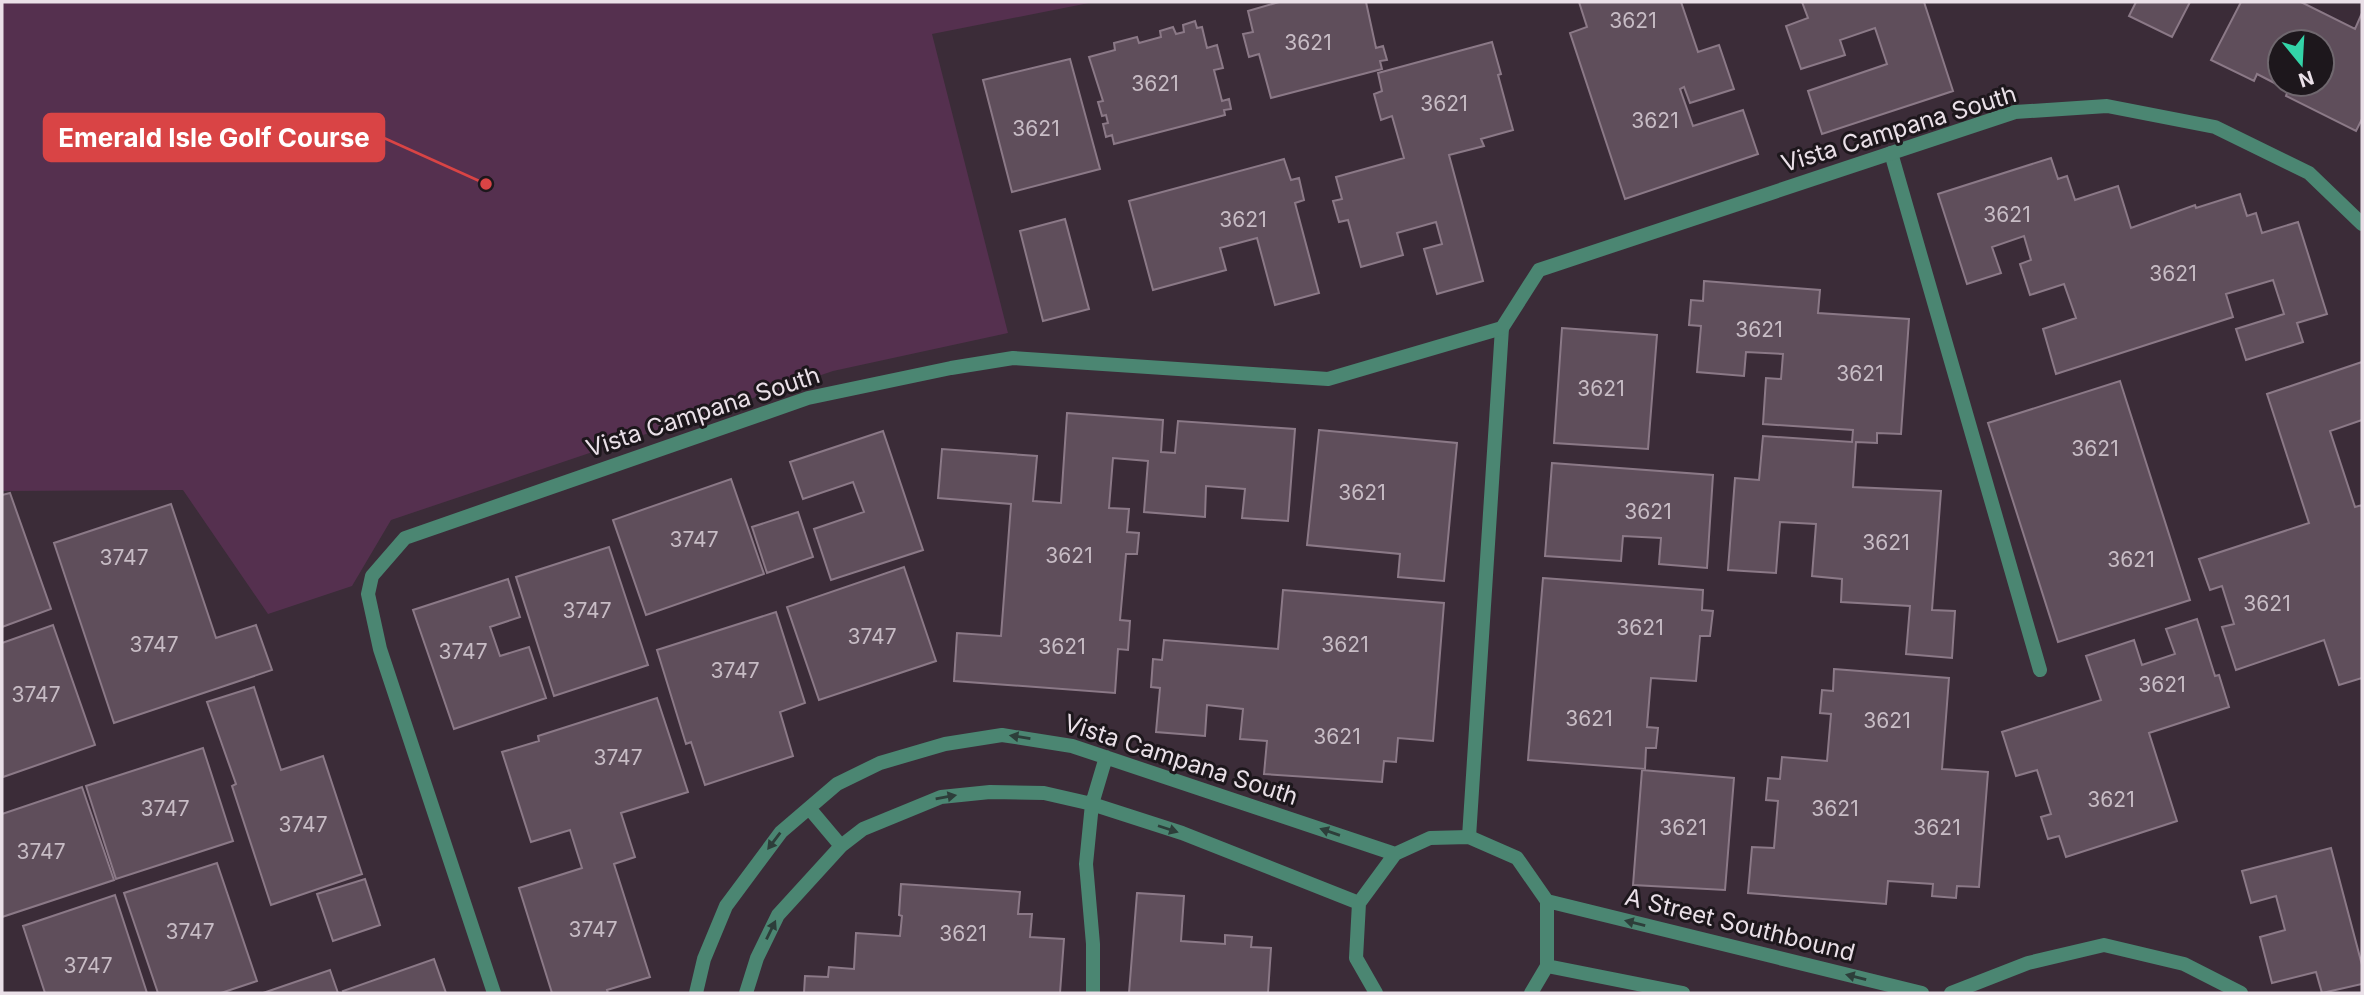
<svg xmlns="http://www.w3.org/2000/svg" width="2364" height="995" viewBox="0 0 2364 995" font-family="Inter,sans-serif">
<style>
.green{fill:#55304f}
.building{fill:#5f4e5b;stroke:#8b7987;stroke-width:2;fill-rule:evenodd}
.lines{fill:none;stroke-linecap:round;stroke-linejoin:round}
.service{stroke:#4b8672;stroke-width:14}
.minor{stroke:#4b8672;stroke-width:14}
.oneway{fill:#2d3e3a}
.labels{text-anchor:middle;stroke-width:6;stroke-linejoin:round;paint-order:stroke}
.number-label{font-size:21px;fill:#c7bcc5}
.street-label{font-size:24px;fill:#eae0e8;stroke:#1d171c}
.leader{fill:none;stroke:#d94445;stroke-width:2.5}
.callout-dot{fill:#d94445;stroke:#1d171c;stroke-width:2.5}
.callout{fill:#d94445;stroke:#d94445;stroke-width:2.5}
.callout-label{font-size:26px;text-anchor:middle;font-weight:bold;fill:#fff}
</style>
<rect width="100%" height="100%" fill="#3b2c38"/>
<!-- green -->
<path class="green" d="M 2,2 L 1094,2 L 932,34 L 1008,333 L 833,371 L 391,520 L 352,586 L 268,614 L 183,490 L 2,491 Z"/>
<!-- building -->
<path class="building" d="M 1279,2 L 1366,2 L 1376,48 L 1383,46 L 1387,60 L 1380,61 L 1382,69 L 1271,98 L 1259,54 L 1249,57 L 1243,34 L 1253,32 L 1248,11 Z
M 1579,2 L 1681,2 L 1698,52 L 1719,45 L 1734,89 L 1690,103 L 1684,87 L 1680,89 L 1693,126 L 1743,110 L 1758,154 L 1625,199 L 1570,33 L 1587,27 Z
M 1802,2 L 1924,2 L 1953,91 L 1822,134 L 1808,91 L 1887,64 L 1875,28 L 1840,40 L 1845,55 L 1801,69 L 1786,26 L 1808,18 Z
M 2136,2 L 2190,2 L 2172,37 L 2129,16 Z
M 2241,2 L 2301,2 L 2355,29 L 2362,13 L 2362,119 L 2356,131 L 2286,96 L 2288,90 L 2257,74 L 2254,81 L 2211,60 ZM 2280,42 L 2322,42 L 2322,84 L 2280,84 Z
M 1195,21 L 1197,28 L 1202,27 L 1207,48 L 1217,45 L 1223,68 L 1214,70 L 1222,101 L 1229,99 L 1231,109 L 1224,110 L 1225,115 L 1114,144 L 1112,135 L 1106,137 L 1103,124 L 1108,123 L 1106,115 L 1102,116 L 1098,102 L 1103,101 L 1089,57 L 1115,50 L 1114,43 L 1137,37 L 1139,43 L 1161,37 L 1160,31 L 1173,27 L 1176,34 L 1184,32 L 1183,25 Z
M 1492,42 L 1501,74 L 1498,75 L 1513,130 L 1481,139 L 1484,146 L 1449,155 L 1483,281 L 1437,294 L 1424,249 L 1442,244 L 1436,222 L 1397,233 L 1403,255 L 1361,267 L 1348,220 L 1339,222 L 1333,201 L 1342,199 L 1336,177 L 1404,158 L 1392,116 L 1381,120 L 1374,94 L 1382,91 L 1378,73 Z
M 1070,59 L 1100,169 L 1012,192 L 983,80 Z
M 2051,158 L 2058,179 L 2067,176 L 2075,200 L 2118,186 L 2131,228 L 2195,205 L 2196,208 L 2240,194 L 2247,216 L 2256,213 L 2262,233 L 2298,222 L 2327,314 L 2297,323 L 2303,342 L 2246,360 L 2236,329 L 2284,314 L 2273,280 L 2226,294 L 2233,317 L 2056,374 L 2043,329 L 2076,318 L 2064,284 L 2030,295 L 2020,264 L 2031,260 L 2024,236 L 1992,247 L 2001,273 L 1967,284 L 1938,194 Z
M 1284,159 L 1291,180 L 1299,178 L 1304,200 L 1295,203 L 1319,293 L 1275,305 L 1257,238 L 1220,248 L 1226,270 L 1153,290 L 1129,201 Z
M 1065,219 L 1089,309 L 1043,321 L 1020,231 Z
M 1704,281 L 1820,290 L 1818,313 L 1909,319 L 1901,434 L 1877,433 L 1877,443 L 1856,442 L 1853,487 L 1941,491 L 1932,610 L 1955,611 L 1952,658 L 1906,654 L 1910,606 L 1841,602 L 1842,579 L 1812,576 L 1816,524 L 1780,522 L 1776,573 L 1728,570 L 1735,478 L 1759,480 L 1763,436 L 1852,442 L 1853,430 L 1763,424 L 1766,378 L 1781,379 L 1783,354 L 1746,352 L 1744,376 L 1697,372 L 1701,326 L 1689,325 L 1691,300 L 1703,301 Z
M 1562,328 L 1657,335 L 1648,449 L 1554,443 Z
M 2362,362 L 2362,420 L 2330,431 L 2355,507 L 2362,505 L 2362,678 L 2339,685 L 2324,640 L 2236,670 L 2222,627 L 2234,624 L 2222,586 L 2210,590 L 2199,559 L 2309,523 L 2267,394 Z
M 2120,381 L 2190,600 L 2058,642 L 1988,423 Z
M 1067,413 L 1163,420 L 1161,452 L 1175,453 L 1178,421 L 1295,429 L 1288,521 L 1242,518 L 1245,489 L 1206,486 L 1205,517 L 1144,512 L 1148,461 L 1113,458 L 1109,508 L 1129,509 L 1127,532 L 1139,533 L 1137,554 L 1126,554 L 1120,620 L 1130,621 L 1128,650 L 1118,649 L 1115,693 L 954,681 L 957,633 L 1001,636 L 1011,504 L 938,498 L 942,449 L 1037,456 L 1033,501 L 1061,503 Z
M 1319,430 L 1457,443 L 1444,581 L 1398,577 L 1400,554 L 1307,545 Z
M 883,431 L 923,550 L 831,580 L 814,529 L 864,512 L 853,482 L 803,499 L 790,462 Z
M 1552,463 L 1713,475 L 1707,568 L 1659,564 L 1661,538 L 1623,536 L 1621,561 L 1545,556 Z
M 731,479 L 764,574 L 646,615 L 613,520 Z
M 10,493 L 51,609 L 2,627 L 2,495 Z
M 171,504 L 216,638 L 256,625 L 272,670 L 114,723 L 54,543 Z
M 798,512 L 813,557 L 767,573 L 752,527 Z
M 609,547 L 648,665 L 554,696 L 516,577 Z
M 904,567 L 936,661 L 819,700 L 787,607 Z
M 1543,578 L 1703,590 L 1702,610 L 1713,611 L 1710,636 L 1700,636 L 1696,681 L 1651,678 L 1647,727 L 1658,728 L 1656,748 L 1646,748 L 1645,769 L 1528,760 Z
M 508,579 L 520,617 L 490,627 L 500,656 L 529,647 L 546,698 L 454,729 L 413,610 Z
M 1283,590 L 1444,603 L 1433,741 L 1398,738 L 1396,762 L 1384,761 L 1382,782 L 1264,774 L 1267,741 L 1240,739 L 1243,709 L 1207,705 L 1205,736 L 1156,732 L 1160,688 L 1151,687 L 1153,659 L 1162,660 L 1164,640 L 1278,649 Z
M 776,612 L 805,703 L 780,712 L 793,756 L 705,785 L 691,742 L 686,744 L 657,650 Z
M 2197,619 L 2215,676 L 2219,675 L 2229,707 L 2149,733 L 2177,821 L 2066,857 L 2059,836 L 2048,839 L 2041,817 L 2051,814 L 2037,770 L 2016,776 L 2002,732 L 2101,700 L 2086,656 L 2134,640 L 2142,665 L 2175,654 L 2166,629 Z
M 53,625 L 95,745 L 3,777 L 2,643 Z
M 1834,669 L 1949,678 L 1942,769 L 1988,772 L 1979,887 L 1957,886 L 1956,898 L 1932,896 L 1933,884 L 1888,881 L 1886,904 L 1748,893 L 1752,847 L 1774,848 L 1778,801 L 1766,800 L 1768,778 L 1780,779 L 1782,757 L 1827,761 L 1831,714 L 1820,713 L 1822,690 L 1833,691 Z
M 254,687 L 281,770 L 323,756 L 362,874 L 271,905 L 232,786 L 236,784 L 207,702 Z
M 657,698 L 688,792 L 621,813 L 635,857 L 614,864 L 650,977 L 607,990 L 608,993 L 552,993 L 519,888 L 582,868 L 570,830 L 531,842 L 502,752 L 539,741 L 538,736 Z
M 203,748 L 233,841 L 116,879 L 86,786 Z
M 1642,770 L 1734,778 L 1725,890 L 1633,885 Z
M 82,787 L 114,880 L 2,917 L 2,814 Z
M 2331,848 L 2362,965 L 2362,984 L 2322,993 L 2316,972 L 2272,983 L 2260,937 L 2285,930 L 2276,896 L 2251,903 L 2242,871 Z
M 217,863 L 257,981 L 221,993 L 158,993 L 124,893 Z
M 365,879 L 380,925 L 333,941 L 317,894 Z
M 901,884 L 1020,892 L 1018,914 L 1032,914 L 1030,937 L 1064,939 L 1060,993 L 804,993 L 805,976 L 828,977 L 829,967 L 854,969 L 856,933 L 900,936 L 902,916 L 899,915 Z
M 1137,893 L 1184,896 L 1181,941 L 1225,944 L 1225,935 L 1252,937 L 1251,947 L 1271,948 L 1268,993 L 1129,993 Z
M 115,895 L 147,993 L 45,993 L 23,926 Z
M 434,959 L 446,993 L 344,993 L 343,991 Z
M 330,970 L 338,993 L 263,993 Z"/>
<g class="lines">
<!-- service -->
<path class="service" d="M 1891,153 L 2040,670
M 1469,837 L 1502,328
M 1951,993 L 2028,963 L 2104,945 L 2184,964 L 2241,993"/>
<!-- minor -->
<path class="minor" d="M 809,808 L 841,846
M 1547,901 L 1922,993
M 1547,966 L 1683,993
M 494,993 L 380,649 L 368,594 L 372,576 L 405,538 L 808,398 L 951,368 L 1013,358 L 1328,379 L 1502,328 L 1539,270 L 2015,112 L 2107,106 L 2215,127 L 2309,173 L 2362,224
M 696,993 L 704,959 L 726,906 L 781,832 L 837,784 L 880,763 L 945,744 L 1002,735 L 1072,746 L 1395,854
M 746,993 L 757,958 L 778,915 L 841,846 L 863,829 L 941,797 L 990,792 L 1044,793 L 1092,804 L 1182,833 L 1359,903
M 1093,993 L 1093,944 L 1086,864 L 1092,804 L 1106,757
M 1376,993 L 1356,958 L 1359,903 L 1395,854 L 1430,838 L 1469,837 L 1517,858 L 1547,901 L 1547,966 L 1531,993"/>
</g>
<!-- one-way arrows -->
<defs><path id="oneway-solid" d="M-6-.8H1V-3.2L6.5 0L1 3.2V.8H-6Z" transform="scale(1.75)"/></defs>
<g class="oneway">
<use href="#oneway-solid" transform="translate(1020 737) rotate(-171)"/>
<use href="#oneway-solid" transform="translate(946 797) rotate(-10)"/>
<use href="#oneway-solid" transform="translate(1168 829) rotate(18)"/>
<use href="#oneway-solid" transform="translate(1330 832) rotate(-161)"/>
<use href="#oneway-solid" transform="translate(774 841) rotate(127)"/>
<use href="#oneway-solid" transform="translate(1635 923) rotate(-166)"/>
<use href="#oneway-solid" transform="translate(771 930) rotate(-64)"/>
<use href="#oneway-solid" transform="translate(1856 977) rotate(-166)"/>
</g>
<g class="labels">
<!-- number labels -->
<g class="number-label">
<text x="1633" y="28">3621</text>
<text x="1308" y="50">3621</text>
<text x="1155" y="91">3621</text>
<text x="1444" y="111">3621</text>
<text x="1655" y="128">3621</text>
<text x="1036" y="136">3621</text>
<text x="2007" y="222">3621</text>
<text x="1243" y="227">3621</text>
<text x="2173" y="281">3621</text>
<text x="1759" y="337">3621</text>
<text x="1860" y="381">3621</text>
<text x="1601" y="396">3621</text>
<text x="2095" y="456">3621</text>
<text x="1362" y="500">3621</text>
<text x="1648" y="519">3621</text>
<text x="694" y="547">3747</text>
<text x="1886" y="550">3621</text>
<text x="1069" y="563">3621</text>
<text x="124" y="565">3747</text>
<text x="2131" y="567">3621</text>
<text x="2267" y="611">3621</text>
<text x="587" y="618">3747</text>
<text x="1640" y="635">3621</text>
<text x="872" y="644">3747</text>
<text x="154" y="652">3747</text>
<text x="1345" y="652">3621</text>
<text x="1062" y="654">3621</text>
<text x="463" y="659">3747</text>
<text x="735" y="678">3747</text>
<text x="2162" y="692">3621</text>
<text x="36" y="702">3747</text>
<text x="1589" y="726">3621</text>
<text x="1887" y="728">3621</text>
<text x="1337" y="744">3621</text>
<text x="618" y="765">3747</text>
<text x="2111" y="807">3621</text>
<text x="165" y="816">3747</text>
<text x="1835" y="816">3621</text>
<text x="303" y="832">3747</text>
<text x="1683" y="835">3621</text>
<text x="1937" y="835">3621</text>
<text x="41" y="859">3747</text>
<text x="593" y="937">3747</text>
<text x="190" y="939">3747</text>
<text x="963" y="941">3621</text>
<text x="88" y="973">3747</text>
</g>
<!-- street labels -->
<g class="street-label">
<text transform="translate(1899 129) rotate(-17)" y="8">Vista Campana South</text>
<text transform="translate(703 412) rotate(-18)" y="8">Vista Campana South</text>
<text transform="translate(1181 760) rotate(18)" y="8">Vista Campana South</text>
<text transform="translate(1740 925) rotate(14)" y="8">A Street Southbound</text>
</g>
</g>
<!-- callouts -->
<path class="leader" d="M486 184L384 138"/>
<circle class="callout-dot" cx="486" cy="184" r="7"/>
<rect class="callout" x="44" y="114" width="340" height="47" rx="7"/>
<g class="callout-label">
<text x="214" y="147">Emerald Isle Golf Course</text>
</g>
<!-- border -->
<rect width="2364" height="995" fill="none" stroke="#eae0e8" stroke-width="7"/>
<!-- north arrow -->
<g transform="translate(2301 63) rotate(162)"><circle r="33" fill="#1d171c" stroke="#6f676e" stroke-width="2"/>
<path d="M0-5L12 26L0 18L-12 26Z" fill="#33d4a8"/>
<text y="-10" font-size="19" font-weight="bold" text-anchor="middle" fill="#eae0e8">N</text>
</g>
</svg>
